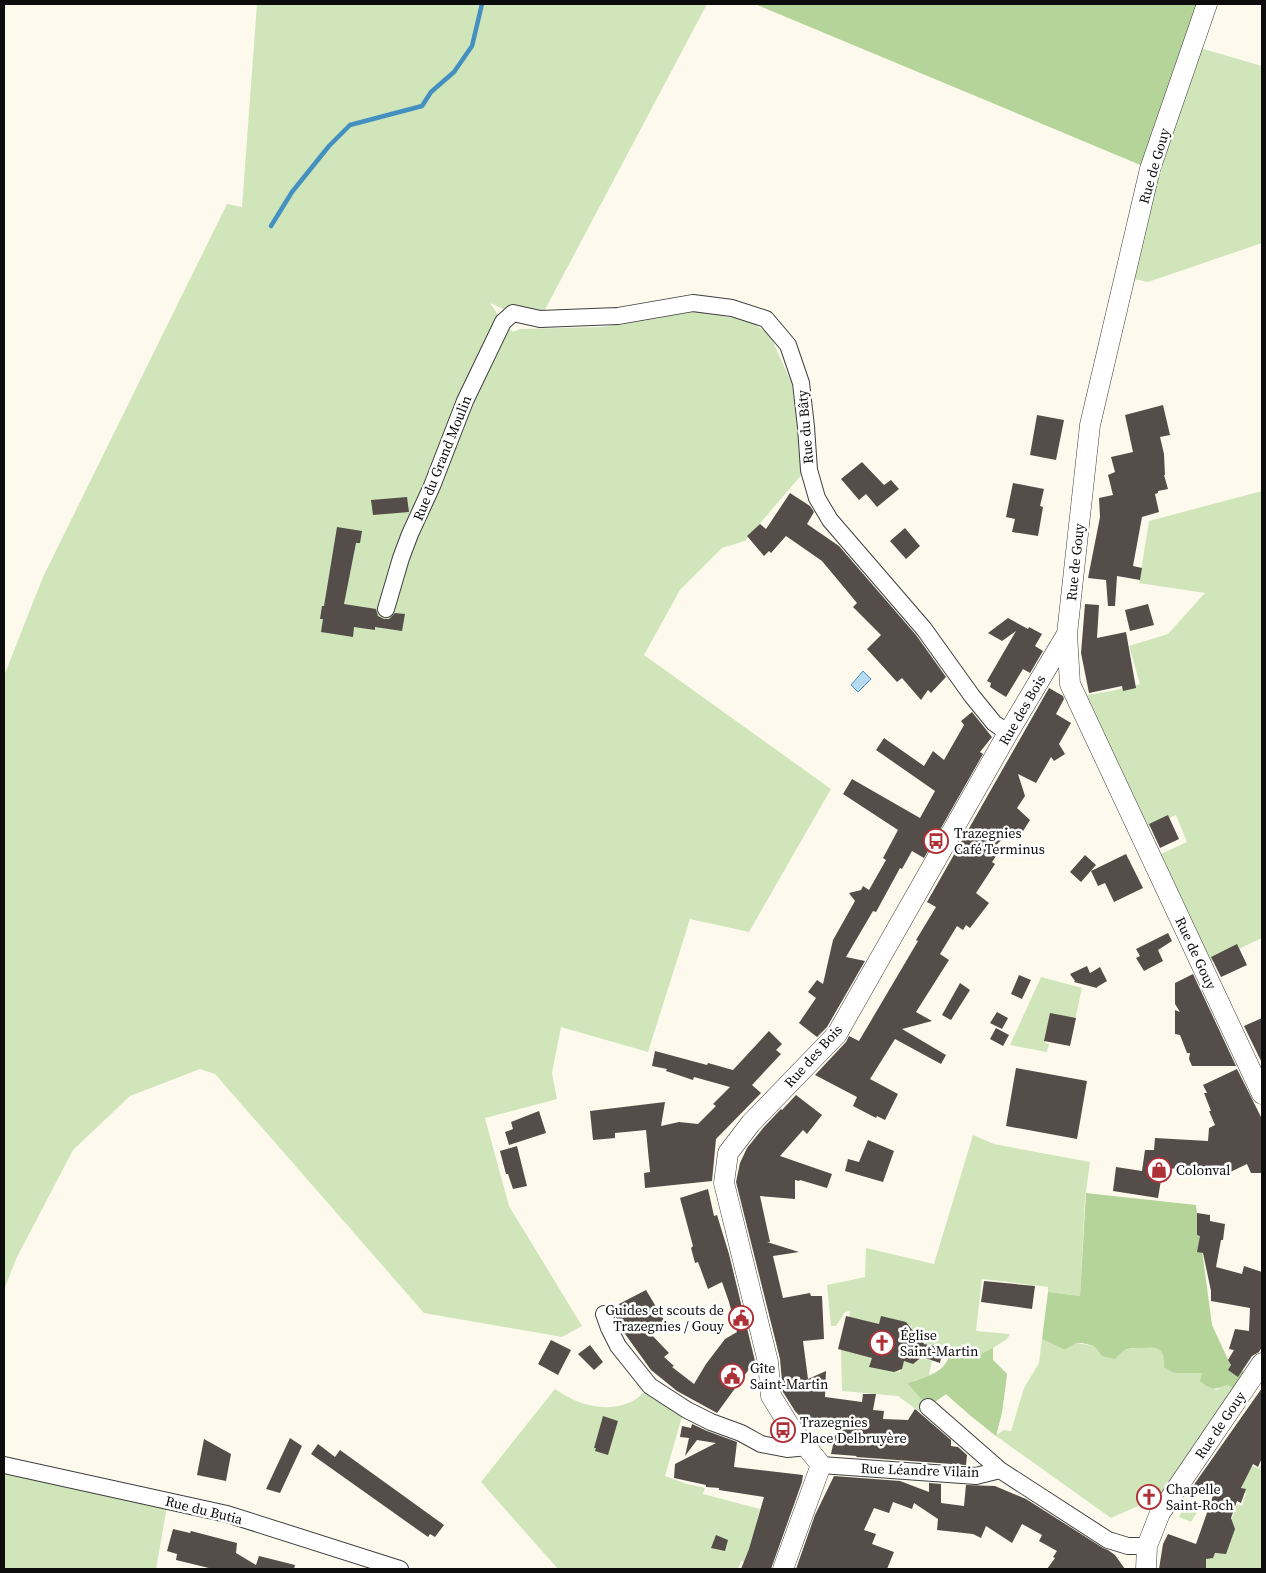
<svg xmlns="http://www.w3.org/2000/svg" width="1266" height="1573" viewBox="0 0 1266 1573" font-family="'Source Serif 4',serif">
<style>
.green{fill:#d0e5ba}
.forest{fill:#b5d49a}
.water{fill:#b6dbf0;stroke:#4390c1}
.lines{fill:none;stroke-linecap:round;stroke-linejoin:round}
.stream{stroke:#4390c1;stroke-width:4.5}
.building{fill:#544d49}
.minor-casing{stroke:#3f3f3f;stroke-width:18}
.tertiary-casing{stroke:#3f3f3f;stroke-width:21}
.minor{stroke:#fff;stroke-width:16}
.tertiary{stroke:#fff;stroke-width:20}
.labels{text-anchor:middle;stroke-width:5;stroke-linejoin:round;paint-order:stroke}
.street-label{font-size:14px;fill:#0c0c0c;stroke:#fff}
.poi-label{font-size:14px;fill:#0c0c0c;stroke:#fff;text-anchor:start}
</style>
<rect width="100%" height="100%" fill="#fdfaed"/>
<!-- green -->
<path class="green" d="M 257,4 L 707,4 L 540,319 L 513,313 L 490,303 L 503,322 L 513,332 L 520,329 L 603,327 L 695,311 L 750,321 L 770,335 L 792,384 L 803,473 L 745,541 L 722,548 L 680,590 L 644,655 L 831,789 L 749,932 L 690,919 L 648,1052 L 561,1027 L 552,1073 L 557,1099 L 485,1118 L 509,1206 L 582,1326 L 562,1337 L 424,1313 L 215,1074 L 200,1069 L 130,1096 L 73,1150 L 16,1259 L 4,1290 L 4,676 L 43,577 L 227,204 L 242,207 Z
M 1193,46 L 1262,66 L 1262,243 L 1148,282 L 1125,277 Z
M 1262,491 L 1262,938 L 1211,962 L 1159,855 L 1187,842 L 1176,815 L 1146,829 L 1087,695 L 1112,691 L 1140,684 L 1129,646 L 1168,634 L 1205,593 L 1139,583 L 1149,521 Z
M 1041,977 L 1082,988 L 1075,1020 L 1050,1016 L 1045,1043 L 1049,1044 L 1047,1052 L 1010,1045 Z
M 973,1135 L 994,1144 L 1090,1162 L 1085,1199 L 1080,1296 L 1048,1292 L 1048,1287 L 982,1279 L 976,1331 L 1010,1334 L 1007,1339 L 993,1348 L 993,1360 L 1007,1374 L 1002,1412 L 996,1435 L 1004,1430 L 1011,1431 L 1024,1388 L 1039,1363 L 1042,1339 L 1065,1350 L 1076,1343 L 1094,1346 L 1102,1356 C 1115,1353 1153,1339 1163,1353 C 1164,1355 1164,1358 1165,1360 C 1167,1365 1171,1369 1174,1373 L 1203,1373 L 1216,1390 L 1227,1385 L 1242,1392 L 1160,1513 L 1144,1501 L 1138,1506 L 1111,1518 L 996,1436 L 971,1416 L 946,1394 L 933,1403 L 919,1379 L 907,1383 L 928,1407 L 920,1412 L 898,1396 L 842,1391 L 841,1349 L 873,1357 L 871,1364 L 900,1372 L 903,1361 L 914,1363 L 923,1358 L 932,1361 L 929,1375 C 947,1369 950,1362 950,1343 L 942,1349 L 926,1345 L 920,1337 L 910,1334 L 912,1326 L 883,1318 L 881,1327 L 849,1318 L 850,1311 L 845,1312 L 836,1326 L 831,1326 L 827,1285 L 865,1277 L 866,1248 L 934,1264 Z
M 650,1386 L 687,1410 L 681,1420 L 665,1476 L 687,1484 L 705,1488 L 703,1494 L 760,1509 L 756,1523 L 777,1521 L 760,1569 L 741,1561 L 738,1569 L 558,1569 L 481,1482 L 555,1389 C 576,1404 603,1413 628,1403 C 637,1400 644,1392 650,1386 Z
M 1240,1460 L 1259,1469 L 1262,1463 L 1262,1569 L 1194,1569 L 1190,1568 L 1195,1551 L 1219,1554 L 1237,1504 L 1242,1506 L 1246,1493 L 1241,1491 L 1247,1470 Z
M 4,1465 L 168,1501 L 156,1569 L 4,1569 Z
M 1187,1500 L 1198,1505 L 1198,1511 L 1191,1522 L 1179,1517 Z"/>
<!-- forest -->
<path class="forest" d="M 755,4 L 1207,4 L 1150,169 Z
M 1086,1193 L 1196,1205 L 1212,1325 L 1231,1366 L 1249,1374 L 1242,1392 L 1227,1385 C 1216,1390 1210,1390 1200,1381 L 1202,1373 L 1174,1373 L 1164,1367 C 1166,1346 1155,1347 1139,1348 C 1133,1348 1128,1348 1123,1351 C 1120,1353 1118,1356 1115,1359 L 1102,1356 L 1094,1346 L 1082,1343 L 1076,1343 L 1065,1350 L 1042,1339 L 1048,1292 L 1080,1296 Z
M 993,1348 L 993,1360 L 1007,1374 L 1002,1412 L 996,1436 L 971,1416 L 946,1394 L 928,1407 L 907,1383 C 926,1377 942,1375 950,1355 L 975,1357 Z"/>
<!-- water -->
<path class="water" d="M 863,671 L 871,679 L 858,692 L 851,685 Z"/>
<g class="lines">
<!-- stream -->
<path class="stream" d="M 271,226 L 292,192 L 329,146 L 350,125 L 422,106 L 431,92 L 454,72 L 472,46 L 482,4"/>
</g>
<!-- building -->
<path class="building" d="M 1163,405 L 1170,435 L 1160,437 L 1164,454 L 1165,475 L 1164,475 L 1168,489 L 1158,491 L 1158,493 L 1155,494 L 1159,512 L 1142,517 L 1133,566 L 1142,568 L 1140,580 L 1117,576 L 1115,606 L 1108,606 L 1106,580 L 1088,578 L 1100,517 L 1099,498 L 1113,495 L 1108,475 L 1115,472 L 1111,457 L 1133,452 L 1125,415 Z
M 1037,415 L 1064,420 L 1056,460 L 1030,455 Z
M 862,462 L 884,485 L 891,480 L 899,489 L 877,507 L 866,494 L 859,500 L 841,479 Z
M 1013,483 L 1044,489 L 1040,506 L 1043,507 L 1038,536 L 1012,532 L 1015,519 L 1006,517 Z
M 790,493 L 810,506 L 814,512 L 807,524 L 839,546 L 916,635 L 946,677 L 931,693 L 928,690 L 921,700 L 902,678 L 897,682 L 867,649 L 881,635 L 853,607 L 857,603 L 822,561 L 786,536 L 771,553 L 769,551 L 764,556 L 747,536 L 760,524 L 766,529 Z
M 407,497 L 409,512 L 373,515 L 371,500 Z
M 337,527 L 362,531 L 360,543 L 356,543 L 344,604 L 376,609 L 378,616 L 384,619 L 389,619 L 395,613 L 405,614 L 402,631 L 375,627 L 375,630 L 354,627 L 353,637 L 321,632 L 323,619 L 320,619 L 322,606 L 324,606 Z
M 905,528 L 920,546 L 906,559 L 890,541 Z
M 1085,604 L 1099,605 L 1097,638 L 1126,632 L 1136,688 L 1123,691 L 1122,686 L 1089,693 L 1081,653 Z
M 1148,604 L 1154,625 L 1130,631 L 1125,610 Z
M 1008,618 L 1028,629 L 1029,627 L 1042,634 L 1035,646 L 1043,651 L 1030,673 L 1023,669 L 1006,697 L 990,687 L 991,683 L 987,681 L 1016,631 L 1002,641 L 988,633 Z
M 1049,688 L 1063,696 L 1064,699 L 1056,714 L 1071,723 L 1059,744 L 1065,754 L 1054,761 L 1051,757 L 1036,783 L 1018,774 L 1025,796 L 1017,808 L 1030,820 L 1020,836 L 1012,830 L 993,848 L 998,853 L 992,862 L 995,864 L 976,893 L 989,903 L 970,928 L 966,925 L 963,930 L 957,926 L 940,954 L 949,960 L 916,1012 L 932,1021 L 902,1029 L 946,1055 L 941,1064 L 895,1039 L 870,1079 L 898,1094 L 885,1120 L 877,1116 L 876,1118 L 853,1106 L 857,1097 L 815,1075 L 846,1042 L 849,1036 L 859,1041 L 918,941 L 916,940 L 936,907 L 927,902 Z
M 972,712 L 992,737 L 980,752 L 983,754 L 924,858 L 912,851 L 902,869 L 900,868 L 876,912 L 873,911 L 846,957 L 865,961 L 827,1027 L 817,1037 L 799,1023 L 816,998 L 808,992 L 817,980 L 823,984 L 833,940 L 855,901 L 849,893 L 861,890 L 863,886 L 869,890 L 886,860 L 883,858 L 898,830 L 843,794 L 852,779 L 920,818 L 935,791 L 876,750 L 884,738 L 924,766 L 933,751 L 944,760 L 964,725 L 961,721 Z
M 1168,815 L 1179,839 L 1160,848 L 1149,824 Z
M 1126,854 L 1143,888 L 1114,902 L 1105,883 L 1098,886 L 1091,871 Z
M 1085,855 L 1096,865 L 1081,882 L 1070,872 Z
M 1168,933 L 1172,941 L 1158,950 L 1163,961 L 1144,971 L 1136,958 L 1140,956 L 1136,949 Z
M 1237,944 L 1247,965 L 1221,977 L 1211,957 Z
M 1087,966 L 1090,973 L 1100,967 L 1107,981 L 1097,987 L 1097,988 L 1074,982 L 1075,981 L 1070,974 Z
M 1193,974 L 1236,1066 L 1192,1066 L 1189,1059 L 1190,1053 L 1187,1053 L 1180,1035 L 1175,1034 L 1175,1010 L 1180,1012 L 1175,1004 L 1175,983 Z
M 1019,975 L 1031,980 L 1022,999 L 1011,994 Z
M 960,983 L 970,990 L 951,1020 L 942,1015 Z
M 997,1012 L 1008,1018 L 1002,1029 L 990,1023 Z
M 1050,1013 L 1076,1018 L 1070,1046 L 1044,1041 Z
M 1262,1018 L 1262,1063 L 1244,1026 Z
M 996,1028 L 1009,1035 L 1003,1046 L 990,1039 Z
M 769,1031 L 782,1044 L 776,1050 L 781,1054 L 752,1085 L 761,1093 L 716,1139 L 712,1181 L 645,1188 L 644,1173 L 650,1172 L 646,1130 L 615,1133 L 615,1138 L 593,1140 L 590,1111 L 665,1102 L 661,1126 L 679,1122 L 698,1124 L 716,1106 L 713,1104 L 730,1087 L 694,1077 L 693,1080 L 666,1071 L 667,1069 L 652,1066 L 655,1051 L 707,1065 L 708,1063 L 733,1070 Z
M 1016,1068 L 1087,1081 L 1077,1139 L 1006,1126 Z
M 1237,1069 L 1262,1119 L 1262,1173 L 1251,1173 L 1247,1164 L 1224,1175 L 1220,1175 L 1217,1171 L 1163,1168 L 1158,1198 L 1113,1191 L 1116,1167 L 1142,1171 L 1145,1150 L 1154,1150 L 1155,1138 L 1208,1141 L 1209,1128 L 1215,1125 L 1209,1111 L 1211,1111 L 1204,1093 L 1207,1093 L 1203,1085 Z
M 796,1095 L 822,1115 L 807,1134 L 803,1130 L 780,1156 L 832,1174 L 827,1188 L 800,1180 L 799,1181 L 795,1180 L 795,1199 L 760,1196 L 770,1242 L 767,1242 L 799,1252 L 773,1256 L 783,1298 L 810,1293 L 811,1296 L 822,1296 L 824,1339 L 803,1341 L 808,1379 L 826,1371 L 825,1397 L 862,1402 L 863,1394 L 876,1394 L 873,1410 L 884,1411 L 883,1419 L 908,1420 L 915,1409 L 951,1440 L 951,1446 L 958,1447 L 967,1455 L 966,1465 L 856,1457 L 857,1456 L 831,1454 L 836,1431 L 823,1418 L 812,1429 L 795,1411 L 783,1392 L 780,1359 L 736,1182 L 740,1163 L 747,1148 L 764,1127 L 781,1109 L 782,1110 Z
M 539,1111 L 546,1133 L 509,1145 L 505,1132 L 513,1129 L 511,1122 Z
M 868,1140 L 894,1151 L 883,1182 L 845,1171 L 848,1159 L 859,1162 Z
M 517,1146 L 527,1186 L 513,1189 L 508,1174 L 506,1174 L 500,1151 Z
M 708,1189 L 714,1216 L 717,1215 L 729,1254 L 755,1361 L 717,1413 L 677,1391 L 651,1370 L 620,1327 L 614,1312 L 621,1307 L 619,1304 L 646,1290 L 664,1320 L 649,1332 L 669,1353 L 664,1357 L 674,1366 L 672,1367 L 694,1384 L 706,1364 L 725,1339 L 737,1332 L 729,1302 L 722,1282 L 708,1289 L 698,1262 L 695,1263 L 691,1248 L 693,1246 L 680,1198 Z
M 1197,1213 L 1210,1215 L 1210,1221 L 1225,1224 L 1223,1240 L 1221,1240 L 1216,1267 L 1242,1274 L 1244,1266 L 1262,1272 L 1262,1347 L 1259,1352 L 1252,1356 L 1238,1377 L 1228,1370 L 1231,1365 L 1228,1360 L 1234,1350 L 1229,1349 L 1235,1329 L 1249,1331 L 1250,1308 L 1211,1301 L 1211,1291 L 1203,1253 L 1197,1252 L 1200,1236 L 1197,1235 Z
M 984,1281 L 1035,1286 L 1032,1309 L 981,1302 Z
M 846,1316 L 879,1324 L 881,1316 L 906,1322 L 917,1336 L 921,1337 L 924,1344 L 943,1348 L 940,1363 L 922,1357 L 913,1364 L 904,1361 L 902,1369 L 894,1372 L 869,1367 L 872,1358 L 838,1349 Z
M 551,1340 L 571,1350 L 558,1375 L 538,1364 Z
M 590,1345 L 603,1362 L 594,1370 L 578,1354 Z
M 1262,1388 L 1262,1458 L 1258,1467 L 1253,1464 L 1241,1488 L 1246,1489 L 1241,1503 L 1237,1501 L 1231,1518 L 1235,1529 L 1226,1554 L 1215,1553 L 1213,1558 L 1206,1559 L 1206,1569 L 1159,1569 L 1163,1544 L 1168,1534 L 1196,1544 L 1214,1493 L 1193,1486 Z
M 603,1416 L 618,1421 L 608,1455 L 595,1451 L 596,1448 L 594,1448 Z
M 692,1424 L 707,1431 L 737,1442 L 734,1467 L 803,1475 L 802,1482 L 771,1569 L 741,1569 L 749,1549 L 764,1497 L 719,1490 L 719,1488 L 706,1487 L 706,1485 L 674,1478 L 675,1464 L 716,1443 L 697,1440 L 685,1456 L 689,1438 L 680,1437 L 682,1426 L 691,1428 Z
M 290,1438 L 302,1446 L 280,1493 L 266,1489 Z
M 204,1439 L 231,1454 L 226,1481 L 197,1475 Z
M 318,1444 L 335,1457 L 340,1450 L 444,1525 L 435,1537 L 430,1534 L 428,1537 L 311,1454 Z
M 834,1476 L 900,1481 L 929,1492 L 929,1483 L 941,1484 L 941,1503 L 964,1506 L 966,1485 L 995,1486 L 1026,1499 L 1103,1548 L 1108,1550 L 1115,1555 L 1125,1569 L 1047,1569 L 1055,1558 L 1053,1557 L 1057,1551 L 1039,1541 L 1042,1535 L 1022,1524 L 1012,1543 L 986,1526 L 981,1538 L 973,1534 L 937,1530 L 938,1519 L 914,1503 L 912,1509 L 893,1502 L 889,1513 L 874,1508 L 864,1530 L 876,1534 L 872,1544 L 894,1552 L 887,1569 L 796,1569 L 815,1515 Z
M 173,1529 L 190,1533 L 191,1531 L 237,1543 L 236,1553 L 256,1565 L 259,1556 L 295,1565 L 294,1569 L 213,1569 L 176,1560 L 177,1554 L 167,1551 Z
M 716,1535 L 728,1540 L 725,1551 L 711,1548 Z"/>
<g class="lines">
<defs>
<path id="minor" d="M 386,609 L 401,558 L 410,534 L 432,486 L 465,401 L 503,322 L 513,313 L 540,319 L 618,316 L 693,303 L 732,308 L 766,319 L 788,345 L 801,383 L 806,427 L 809,470 L 817,498 L 830,520 L 924,629 L 972,696 L 994,723 L 1008,733
M 604,1314 L 609,1328 L 618,1346 L 650,1386 L 687,1410 L 711,1422 L 741,1433 L 761,1444 L 787,1449 L 808,1447
M 928,1407 L 1000,1470
M 4,1465 L 227,1514 L 400,1569
M 821,1465 L 976,1476 L 1000,1470 L 1108,1540 L 1128,1546 L 1147,1546"/>
<path id="tertiary" d="M 1207,4 L 1150,169 L 1090,425 L 1067,634 L 1070,684 L 1262,1094
M 783,1569 L 821,1465 L 789,1425 L 771,1396 L 768,1362 L 724,1183 L 728,1153 L 751,1123 L 837,1034 L 1008,733 L 1067,634
M 1146,1569 L 1147,1546 L 1160,1513 L 1262,1363"/>
</defs>
<!-- minor casing -->
<use href="#minor" class="minor-casing"/>
<!-- tertiary casing -->
<use href="#tertiary" class="tertiary-casing"/>
<!-- minor -->
<use href="#minor" class="minor"/>
<!-- tertiary -->
<use href="#tertiary" class="tertiary"/>
</g>
<!-- icons -->
<defs>
<symbol id="bus-ring" viewBox="-11 -11 22 22"><circle r="9.5" fill="#fff" stroke="#af3138" stroke-width="1.5"/><path d="M-5-6H5V4H4V6H2V4H-2V6H-4V4H-5ZM-3.5-4V0h7V-4ZM-3.5 1.2v1.5H-2V1.2ZM2 1.2v1.5H3.5V1.2Z" fill="#af3138"/></symbol>
<symbol id="shop-ring" viewBox="-11 -11 22 22"><circle r="9.5" fill="#fff" stroke="#af3138" stroke-width="1.5"/><path d="M-5-2.5h2.3a2.7 3.5 0 0 1 5.4 0H5L5.5 6h-11ZM-1.5-2.5h3a1.5 2.3 0 0 0-3 0Z" fill="#af3138"/></symbol>
<symbol id="civic-ring" viewBox="-11 -11 22 22"><circle r="9.5" fill="#fff" stroke="#af3138" stroke-width="1.5"/><path d="M-.6-6.5H3V-4.5H.6V-3L4-1V1h2V6H-6V1h2V-1L-.6-3ZM-1.2 2.5V6h2.4V2.5Z" fill="#af3138"/></symbol>
<symbol id="church-ring" viewBox="-11 -11 22 22"><circle r="9.5" fill="#fff" stroke="#af3138" stroke-width="1.5"/><path d="M-1.2-6h2.4v3.5h3.3v2.4h-3.3V6h-2.4V-.1h-3.3v-2.4h3.3Z" fill="#af3138"/></symbol>
</defs>
<g fill-rule="evenodd">
<use href="#bus-ring" x="922" y="827" width="28" height="28"/>
<use href="#shop-ring" x="1145" y="1156" width="28" height="28"/>
<use href="#civic-ring" x="727" y="1304" width="28" height="28"/>
<use href="#church-ring" x="868" y="1329" width="28" height="28"/>
<use href="#civic-ring" x="718" y="1362" width="28" height="28"/>
<use href="#bus-ring" x="769" y="1416" width="28" height="28"/>
<use href="#church-ring" x="1135" y="1483" width="28" height="28"/>
</g>
<g class="labels">
<!-- street labels -->
<g class="street-label">
<text transform="translate(1154 166) rotate(-74)" y="5">Rue de Gouy</text>
<text transform="translate(805 427) rotate(-95)" y="5">Rue du Bâty</text>
<text transform="translate(442 458) rotate(-68)" y="5">Rue du Grand Moulin</text>
<text transform="translate(1075 562) rotate(-84)" y="5">Rue de Gouy</text>
<text transform="translate(1022 710) rotate(-60)" y="5">Rue des Bois</text>
<text transform="translate(1196 953) rotate(65)" y="5">Rue de Gouy</text>
<text transform="translate(813 1056) rotate(-48)" y="5">Rue des Bois</text>
<text transform="translate(1220 1425) rotate(-56)" y="5">Rue de Gouy</text>
<text transform="translate(920 1470) rotate(2)" y="5">Rue Léandre Vilain</text>
<text transform="translate(204 1510) rotate(14)" y="5">Rue du Butia</text>
</g>
<!-- poi labels -->
<g class="poi-label">
<text x="954" y="838">Trazegnies<tspan x="954" dy="16">Café Terminus</tspan></text>
<text x="1176" y="1175">Colonval</text>
<text x="724" y="1315" text-anchor="end">Guides et scouts de<tspan x="724" dy="16">Trazegnies / Gouy</tspan></text>
<text x="900" y="1340">Église<tspan x="900" dy="16">Saint-Martin</tspan></text>
<text x="750" y="1373">Gîte<tspan x="750" dy="16">Saint-Martin</tspan></text>
<text x="800" y="1427">Trazegnies<tspan x="800" dy="16">Place Delbruyère</tspan></text>
<text x="1166" y="1494">Chapelle<tspan x="1166" dy="16">Saint-Roch</tspan></text>
</g>
</g>
<!-- border -->
<rect width="1266" height="1573" fill="none" stroke="#0c0c0c" stroke-width="10"/>
</svg>
